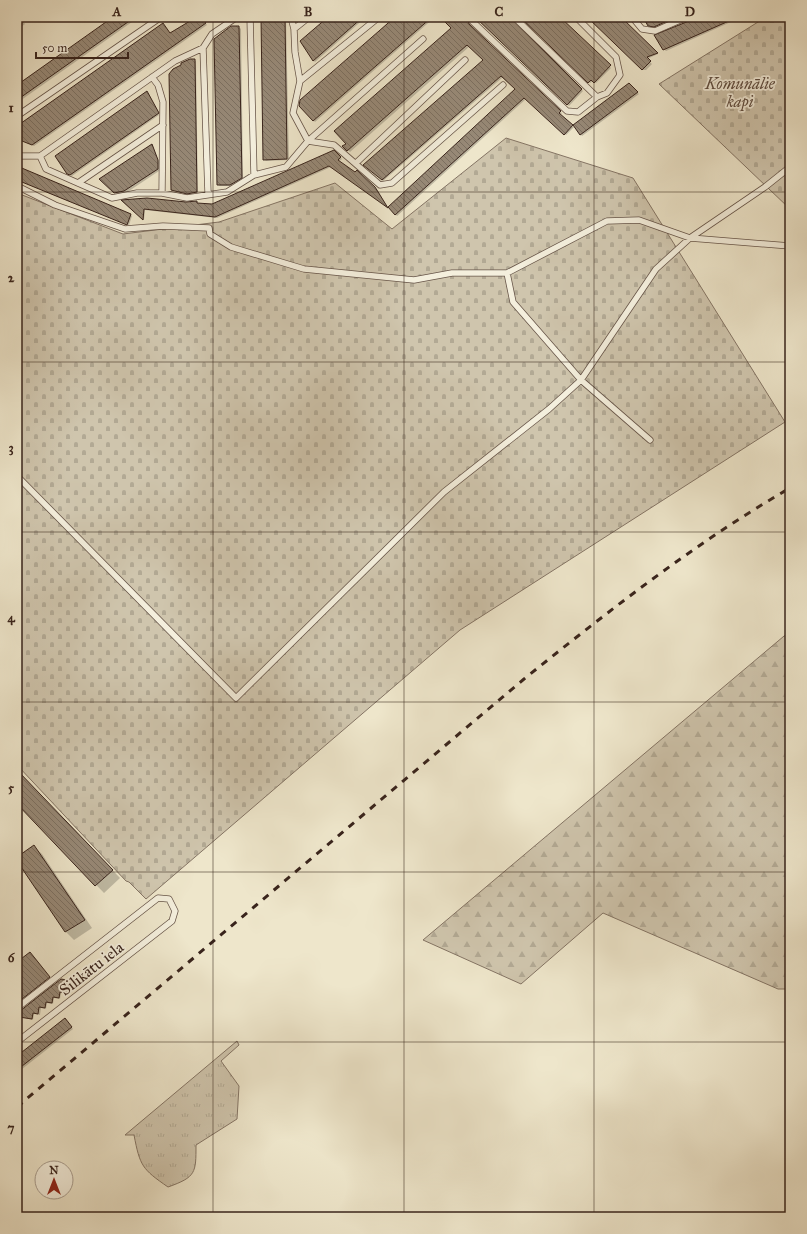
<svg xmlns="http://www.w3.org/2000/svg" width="807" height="1234" viewBox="0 0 807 1234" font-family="'IM FELL Great Primer',serif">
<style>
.grass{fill:url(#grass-tufts);stroke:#847464}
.forest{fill:url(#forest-firs);stroke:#847464}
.cemetery{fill:url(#cemetery-stones);stroke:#847464}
.shadow{fill:#0003}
.building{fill:url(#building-back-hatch);stroke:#39241c}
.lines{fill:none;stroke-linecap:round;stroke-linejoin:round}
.service-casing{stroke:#665448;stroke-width:7}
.service{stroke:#f4efdd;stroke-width:5.5}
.rail{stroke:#39241c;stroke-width:3;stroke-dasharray:7 7;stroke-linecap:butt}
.grid{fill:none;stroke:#39241c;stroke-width:1;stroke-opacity:0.55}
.labels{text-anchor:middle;stroke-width:3.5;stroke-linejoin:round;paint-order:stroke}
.park-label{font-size:16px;font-style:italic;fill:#5e4c40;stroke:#f4efdd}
.street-label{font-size:16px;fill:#39241c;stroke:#f4efdd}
.neatline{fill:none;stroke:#39241c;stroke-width:1.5}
.grid-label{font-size:13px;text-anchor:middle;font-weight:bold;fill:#39241c}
</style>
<defs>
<pattern id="grass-tufts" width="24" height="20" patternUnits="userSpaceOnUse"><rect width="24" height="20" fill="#cfc5ad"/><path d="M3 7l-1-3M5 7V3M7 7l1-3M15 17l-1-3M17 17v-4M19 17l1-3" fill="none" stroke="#b2a994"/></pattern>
<pattern id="forest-firs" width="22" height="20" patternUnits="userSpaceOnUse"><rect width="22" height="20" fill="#cfc5ad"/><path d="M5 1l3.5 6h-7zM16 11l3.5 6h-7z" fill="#b2a994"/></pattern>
<pattern id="cemetery-stones" width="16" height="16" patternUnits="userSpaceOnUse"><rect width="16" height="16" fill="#cfc5ad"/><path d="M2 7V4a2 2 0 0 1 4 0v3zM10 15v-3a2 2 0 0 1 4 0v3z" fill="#b2a994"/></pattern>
<pattern id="building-back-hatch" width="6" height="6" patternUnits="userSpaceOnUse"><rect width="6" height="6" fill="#978977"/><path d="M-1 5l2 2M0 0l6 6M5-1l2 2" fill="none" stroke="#7c7061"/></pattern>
</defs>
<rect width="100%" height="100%" fill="#eee6cb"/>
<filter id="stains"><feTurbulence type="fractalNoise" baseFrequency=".005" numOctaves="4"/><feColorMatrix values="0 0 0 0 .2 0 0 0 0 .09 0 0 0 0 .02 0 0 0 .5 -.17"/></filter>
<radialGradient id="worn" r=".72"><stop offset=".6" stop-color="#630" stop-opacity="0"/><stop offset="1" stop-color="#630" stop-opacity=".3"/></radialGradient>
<!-- grass -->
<path class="grass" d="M 237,1041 L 239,1045 L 221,1061 L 239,1086 L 237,1119 L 196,1145 C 196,1173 196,1177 168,1187 C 142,1169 140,1166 134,1135 L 125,1135 Z"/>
<!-- forest -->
<path class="forest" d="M 790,631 L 790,989 L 778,989 L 603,913 L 521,984 L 423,940 Z"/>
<!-- cemetery -->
<path class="cemetery" d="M 766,17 L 790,17 L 790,209 L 659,84 Z
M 506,138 L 633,178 L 785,422 L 460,630 L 146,899 L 129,882 L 126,881 L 17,765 L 17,193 L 123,234 L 219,222 L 335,183 L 392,229 Z"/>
<!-- shadow -->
<path class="shadow" d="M 17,17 L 20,17 L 25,24 L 17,30 Z
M 115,17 L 139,17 L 17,103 L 17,86 Z
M 188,17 L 201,17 L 207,25 L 34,146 L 22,140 L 17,133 L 17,128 L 191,21 Z
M 262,17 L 286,17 L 289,160 L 266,161 L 264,159 Z
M 329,17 L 366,17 L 315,62 L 313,60 Z
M 397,17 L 435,17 L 315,122 L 300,106 Z
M 442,17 L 455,17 L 468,22 L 560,112 L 562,113 L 560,115 L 573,127 L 629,85 L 639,94 L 582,136 L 575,126 L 566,135 L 526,99 L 397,216 L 390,208 L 517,89 L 503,77 L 383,181 L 365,165 L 484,60 L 470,46 L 350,152 L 344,147 L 452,28 Z
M 476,17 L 512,17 L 512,23 L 583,91 L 569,106 Z
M 521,17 L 559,17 L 611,68 L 596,83 L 593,81 L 590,83 Z
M 588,17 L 619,17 L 658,54 L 647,59 L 652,64 L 646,70 L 643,70 Z
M 646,17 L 681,17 L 656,28 L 649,25 Z
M 691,17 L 742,17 L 666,51 L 664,49 L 690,22 Z
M 239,27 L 241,29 L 243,179 L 232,186 L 220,186 L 218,185 Z
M 194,60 L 196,61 L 198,194 L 189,195 L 172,190 Z
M 148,94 L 159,115 L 72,176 L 70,175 L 68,173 Z
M 153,147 L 159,162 L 159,171 L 126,193 L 116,194 L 101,179 Z
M 333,151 L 342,159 L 338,162 L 355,174 L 357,172 L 377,189 L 387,206 L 331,167 L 217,218 L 145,210 L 144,220 L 124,201 L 186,203 L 197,202 L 198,204 L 213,205 Z
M 17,167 L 131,215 L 132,216 L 129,225 L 17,180 Z
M 17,770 L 120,878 L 104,893 L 17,803 Z
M 34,847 L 42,854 L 92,928 L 74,940 L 66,932 L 17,859 Z
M 30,953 L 55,985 L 67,981 L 68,983 L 67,994 L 61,993 L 60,999 L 54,998 L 53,1004 L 47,1003 L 46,1009 L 41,1008 L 40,1015 L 34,1014 L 33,1020 L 20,1017 L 29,1005 L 17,991 L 17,963 Z
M 65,1020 L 73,1029 L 17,1073 L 17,1057 Z"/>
<!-- building -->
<path class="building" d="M 113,17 L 135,17 L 17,100 L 17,85 Z
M 187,17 L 202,17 L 206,23 L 32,145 L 22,141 L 17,134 L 17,126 L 163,23 L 170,33 L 190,21 Z
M 261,17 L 285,17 L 287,159 L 263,160 Z
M 328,17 L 363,17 L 313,61 L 300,41 Z
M 395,17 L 432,17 L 313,121 L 299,106 L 300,100 Z
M 440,17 L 467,17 L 469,24 L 561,111 L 559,113 L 573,125 L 564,135 L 524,98 L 395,215 L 388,207 L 515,89 L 501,76 L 382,180 L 363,165 L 483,60 L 467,45 L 347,151 L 342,146 L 346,144 L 334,131 L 451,28 Z
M 475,17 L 510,17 L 582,89 L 567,105 Z
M 520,17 L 560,17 L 611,65 L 594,83 L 591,80 L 588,83 Z
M 587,17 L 621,17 L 658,53 L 647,57 L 651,61 L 642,70 Z
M 643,17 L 676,17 L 654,27 L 648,26 Z
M 691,17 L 738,17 L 663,50 L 654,35 L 689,21 Z
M 231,26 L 239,26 L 242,178 L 230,185 L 217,185 L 214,39 Z
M 190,59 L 195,59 L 197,192 L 187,194 L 171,190 L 169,74 L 173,69 L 181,65 L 181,63 Z
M 629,83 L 638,92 L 580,135 L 573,125 Z
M 147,91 L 159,113 L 70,175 L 67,174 L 55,156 Z
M 152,144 L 158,160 L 158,169 L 124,191 L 114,193 L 99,179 Z
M 334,150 L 341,157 L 338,160 L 355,172 L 357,170 L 375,187 L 388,208 L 329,166 L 215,217 L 144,209 L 143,220 L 121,200 L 147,198 L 186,202 L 197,201 L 197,203 L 212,204 Z
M 17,166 L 131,214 L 127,225 L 17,180 Z
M 17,770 L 113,870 L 95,886 L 17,804 Z
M 34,845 L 85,920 L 65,932 L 17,861 L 17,857 Z
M 30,952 L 50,977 L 22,999 L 17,992 L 17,962 Z
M 61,979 L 67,980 L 65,993 L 60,992 L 59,998 L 53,997 L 52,1003 L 46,1002 L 45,1008 L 39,1007 L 38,1014 L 33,1013 L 32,1019 L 19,1017 L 20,1011 Z
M 65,1018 L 72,1027 L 17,1070 L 17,1056 Z"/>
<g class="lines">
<defs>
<path id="service" d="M 250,17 L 254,175
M 291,17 L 294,29
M 309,17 L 294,29 L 295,52 L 300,81 L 293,113 L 308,141 L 334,145 L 380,185 L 392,183 L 503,85
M 471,17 L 472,21 L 567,111 L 578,112 L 597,97 L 607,93 L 620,75 L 616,57 L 576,17
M 514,17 L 597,97
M 632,17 L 642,29 L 655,31 L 687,17
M 203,48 L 175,61 L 40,156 L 46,169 L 112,198 L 137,193 L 162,193 L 187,198 L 227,192 L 254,175 L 286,167 L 308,141 L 423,39
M 152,77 L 158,85 L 163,102 L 162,193
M 300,81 L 379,17
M 17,116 L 161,17
M 17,156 L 40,156
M 356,163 L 465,60
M 78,183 L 163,125
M 17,186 L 55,205 L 125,229 L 163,226 L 209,228 L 210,234 L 231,247 L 304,269 L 414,280 L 452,273 L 507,273 L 607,221 L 639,220 L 690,238 L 790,246
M 208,193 L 203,48 L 212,34 L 237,17
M 507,273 L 513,302 L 581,380 L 650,440
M 17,476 L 236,698 L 444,492 L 549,409 L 581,380 L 656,269 L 690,238 L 765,187 L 790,167
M 17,1008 L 158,898 L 169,899 L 175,911 L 172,921 L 17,1042"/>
</defs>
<!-- service casing -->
<use href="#service" class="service-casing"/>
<!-- service -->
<use href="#service" class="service"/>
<!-- rail -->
<path class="rail" d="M 17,1107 L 524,679 C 610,610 695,543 790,488"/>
</g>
<!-- grid -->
<path class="grid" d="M 213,17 L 213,1217M 404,17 L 404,1217M 594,17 L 594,1217M 17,192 L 790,192M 17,362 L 790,362M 17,532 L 790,532M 17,702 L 790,702M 17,872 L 790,872M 17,1042 L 790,1042"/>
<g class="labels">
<!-- park labels -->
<g class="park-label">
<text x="740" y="89">Komunālie<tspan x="740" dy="18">kapi</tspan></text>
</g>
<!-- street labels -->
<g class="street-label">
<text transform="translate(91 968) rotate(-38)" y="6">Silikātu iela</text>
</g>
</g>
<!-- margin -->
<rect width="807" height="1234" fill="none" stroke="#eee6cb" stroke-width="44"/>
<!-- north arrow -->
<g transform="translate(54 1180)"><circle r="19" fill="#f4efdd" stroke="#a99e90"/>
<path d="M0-3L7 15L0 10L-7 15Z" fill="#8f2418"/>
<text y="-6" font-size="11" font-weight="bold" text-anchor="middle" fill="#39241c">N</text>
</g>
<!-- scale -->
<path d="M36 52v6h92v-6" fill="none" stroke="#39241c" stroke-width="2"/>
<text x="42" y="52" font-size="12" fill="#39241c" stroke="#f4efdd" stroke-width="3" paint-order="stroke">50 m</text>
<rect x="22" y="22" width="763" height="1190" class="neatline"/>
<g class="grid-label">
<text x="117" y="16">A</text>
<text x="308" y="16">B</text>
<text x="499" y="16">C</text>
<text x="690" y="16">D</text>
<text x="11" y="112">1</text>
<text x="11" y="282">2</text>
<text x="11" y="452">3</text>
<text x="11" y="622">4</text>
<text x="11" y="792">5</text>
<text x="11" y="962">6</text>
<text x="11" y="1132">7</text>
</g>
<rect width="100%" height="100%" filter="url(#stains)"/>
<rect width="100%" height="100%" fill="url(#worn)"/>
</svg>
